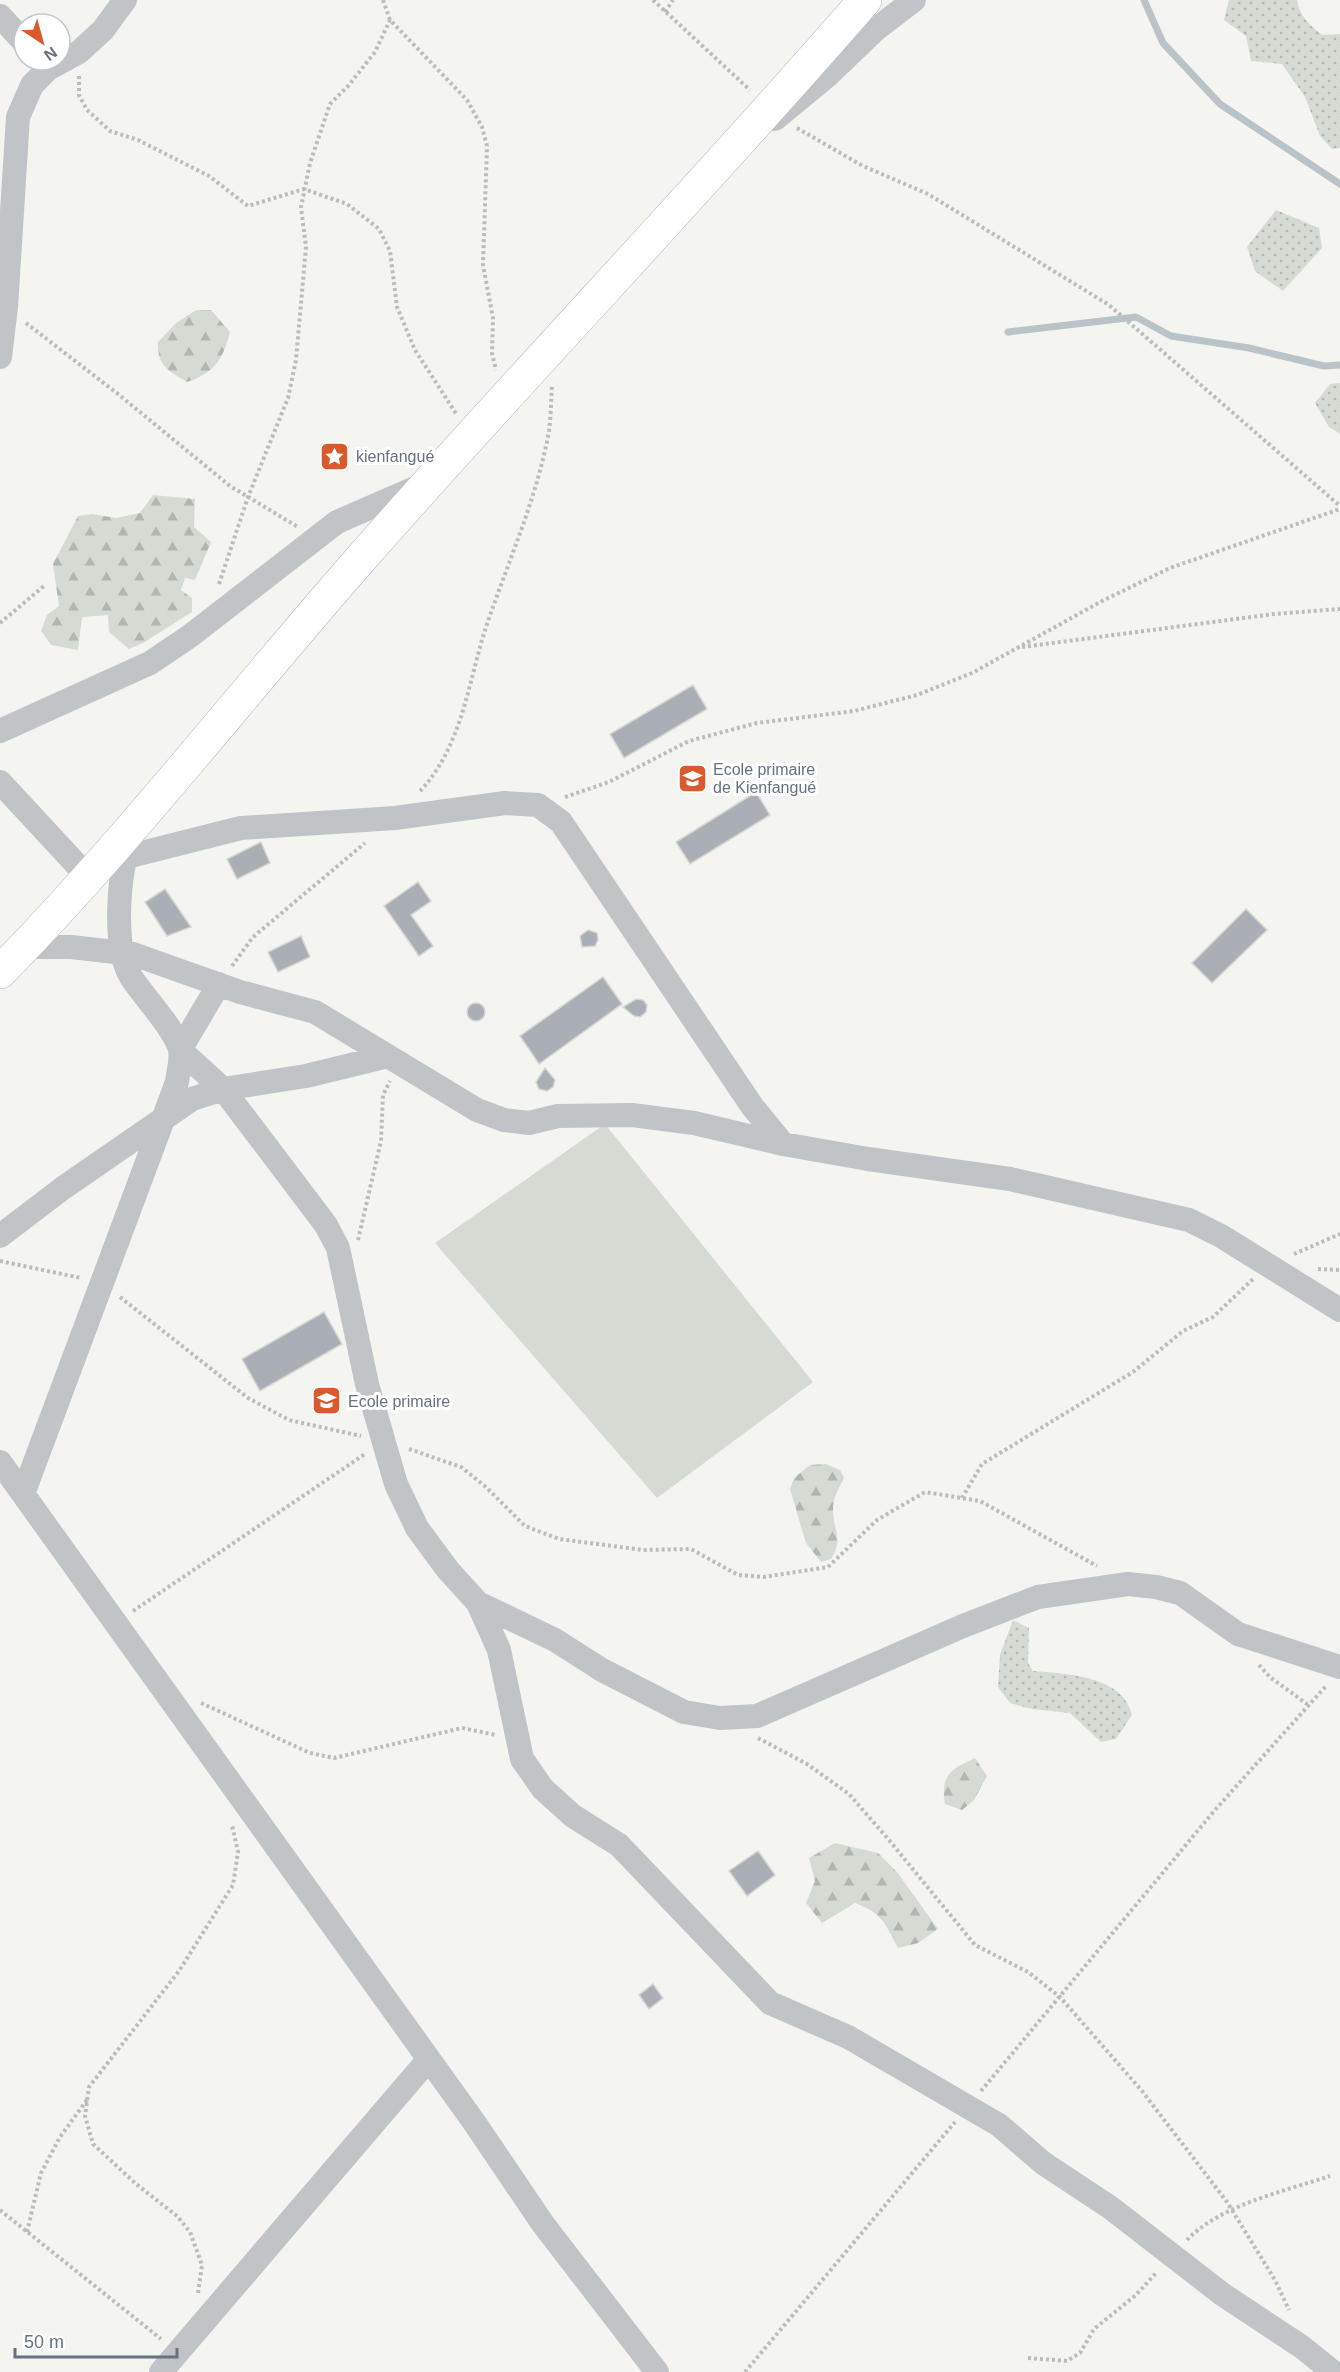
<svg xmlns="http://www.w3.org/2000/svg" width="1340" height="2372" viewBox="0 0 1340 2372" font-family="Arial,sans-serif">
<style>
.grass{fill:url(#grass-dots)}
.forest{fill:url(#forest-firs)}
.green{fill:#d5dbd2}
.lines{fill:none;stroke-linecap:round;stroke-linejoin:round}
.stream{stroke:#bac3c8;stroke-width:7}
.building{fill:#a9afb5;stroke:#d6d6d4;stroke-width:1.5}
.secondary-casing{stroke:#b3b7bb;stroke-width:34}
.path{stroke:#babcbe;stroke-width:4;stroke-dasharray:3 3;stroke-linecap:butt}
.street{stroke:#c0c4c7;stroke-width:24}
.secondary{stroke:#fff;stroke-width:33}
.labels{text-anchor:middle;stroke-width:6;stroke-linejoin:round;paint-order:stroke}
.poi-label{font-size:16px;fill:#657380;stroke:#fff;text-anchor:start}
</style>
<defs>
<pattern id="grass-dots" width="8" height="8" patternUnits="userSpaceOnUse" patternTransform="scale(1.5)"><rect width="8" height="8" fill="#d5dbd2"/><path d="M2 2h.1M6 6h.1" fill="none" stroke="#b0b6b0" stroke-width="1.8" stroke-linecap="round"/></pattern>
<pattern id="forest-firs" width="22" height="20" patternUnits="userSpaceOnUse" patternTransform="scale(1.5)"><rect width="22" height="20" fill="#d5dbd2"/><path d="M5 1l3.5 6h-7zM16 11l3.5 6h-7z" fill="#b0b6b0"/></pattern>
</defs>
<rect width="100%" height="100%" fill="#f4f5f1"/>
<!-- grass -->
<path class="grass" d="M 1229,0 L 1297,0 C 1299,16 1310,25 1322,35 L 1340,34 L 1340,148 L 1332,149 L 1320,136 L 1305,97 L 1282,64 L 1251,61 L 1246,36 L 1224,20 Z
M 1276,210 L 1319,228 L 1322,248 L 1283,291 L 1255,271 L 1247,247 Z
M 1340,383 L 1340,434 L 1329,427 L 1315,403 L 1330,384 Z
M 1013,1620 L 1029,1628 L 1028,1663 L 1033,1671 C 1066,1674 1123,1675 1132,1715 L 1116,1739 L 1101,1742 L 1070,1713 L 1032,1709 L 1010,1703 L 998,1687 L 1000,1655 Z"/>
<!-- forest -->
<path class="forest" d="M 196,310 L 211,310 L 230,332 C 223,359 215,373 187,382 C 168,370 157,366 158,342 L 176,323 Z
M 153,495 L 195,499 L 194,527 L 211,542 L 195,580 L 185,578 L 181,590 L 192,598 L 192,612 L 143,643 L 129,649 L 109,632 L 108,615 L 82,617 L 78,650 L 51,645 L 41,631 L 47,615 L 59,606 L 53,564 L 78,516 L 92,514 L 116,518 L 140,513 Z
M 826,1464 L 840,1470 L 844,1478 C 839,1488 833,1498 833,1509 C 833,1530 844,1539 831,1559 L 821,1562 L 806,1543 L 790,1489 L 794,1478 L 810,1465 Z
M 975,1758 L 987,1776 L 974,1800 L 962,1810 L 945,1804 C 940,1775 951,1769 975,1758 Z
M 835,1843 L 878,1853 L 897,1872 L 938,1929 L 918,1943 L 898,1948 C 884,1922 883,1914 855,1903 L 822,1923 L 806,1903 L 815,1881 L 809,1858 Z"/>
<!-- green -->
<path class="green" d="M 605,1124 L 813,1382 L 657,1498 L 435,1243 Z"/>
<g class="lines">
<!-- stream -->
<path class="stream" d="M 1144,0 L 1163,43 L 1220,104 L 1340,184
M 1008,332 L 1136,317 L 1171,336 L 1249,348 L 1324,366 L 1340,365"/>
</g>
<!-- building -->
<path class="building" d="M 693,685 L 707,709 L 624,758 L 610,734 Z
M 756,792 L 770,815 L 690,864 L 676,842 Z
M 261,842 L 270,863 L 237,879 L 227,859 Z
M 418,882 L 431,901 L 411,915 L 433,946 L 419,956 L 384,906 Z
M 165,889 L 191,927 L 167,936 L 145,902 Z
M 1246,909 L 1267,930 L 1212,983 L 1192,963 Z
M 588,930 L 597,933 L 598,940 L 595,946 L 582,947 L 580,936 Z
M 301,936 L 310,957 L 278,972 L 268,952 Z
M 603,977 L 622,1004 L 539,1064 L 520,1036 Z
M 636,999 L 643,1000 L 647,1005 L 646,1012 L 640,1017 L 634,1016 L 623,1007 Z
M467 1012a9 9 0 1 1 18 0a9 9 0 1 1-18 0Z
M 545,1068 L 555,1080 L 553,1087 L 547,1091 L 539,1089 L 536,1082 Z
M 324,1312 L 342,1344 L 260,1391 L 242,1359 Z
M 758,1851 L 775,1875 L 747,1896 L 729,1871 Z
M 653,1984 L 663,1998 L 649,2009 L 639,1995 Z"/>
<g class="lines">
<defs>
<path id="secondary" d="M 0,972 C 127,842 238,699 357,563 C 524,373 699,191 865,0"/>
</defs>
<!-- secondary casing -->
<use href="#secondary" class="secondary-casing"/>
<!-- path -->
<path class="path" d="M 383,0 L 390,20 L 467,100 L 482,127 L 487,146 L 483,265 L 493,318 L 492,353 L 496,370
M 653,0 L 750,90
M 665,12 L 673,0
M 79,76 L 79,95 L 87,110 L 110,131 L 138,140 L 209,176 L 248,206 L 304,189 L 347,204 L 379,229 L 390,251 L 397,307 L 415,350 L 457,415
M 797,128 L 863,166 L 928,194 L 1109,305 L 1340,506
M 26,323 L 118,394 L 230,486 L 298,527
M 219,584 L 248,497 L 288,398 L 296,360 L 306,247 L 301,207 L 310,163 L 330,104 L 349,85 L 375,52 L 390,20
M 0,623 L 44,586
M 1022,647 L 1274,614 L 1340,609
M 420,791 C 462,747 468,683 486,627 C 508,562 537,498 549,431 C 551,416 551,400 552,385
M 565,797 L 609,782 L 689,741 L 757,723 L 854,711 L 917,695 L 972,673 L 1102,601 L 1170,568 L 1340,509
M 232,966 L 253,937 L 365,843
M 358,1240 L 381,1141 L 383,1095 L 390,1081
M 1294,1254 L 1340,1234
M 0,1261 L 81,1278
M 1318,1269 L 1340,1270
M 120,1297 L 248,1398 L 289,1420 L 361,1436
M 409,1449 L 461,1467 L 486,1487 L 525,1526 L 559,1539 L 643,1550 L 691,1549 L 738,1575 L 764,1577 L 828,1567 L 877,1520 L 925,1492 L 980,1501 L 1097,1566
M 962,1498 L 982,1464 L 1133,1372 L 1183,1331 L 1213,1317 L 1253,1279
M 133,1611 L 365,1454
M 1259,1665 L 1271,1678 L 1307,1704
M 201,1703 L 310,1753 L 334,1758 L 462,1728 L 496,1735
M 758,1738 L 807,1764 L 849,1794 L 889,1840 L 975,1945 L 1028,1972 L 1060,1997 L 1142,2091 L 1227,2202 L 1275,2280 L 1289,2310
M 981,2091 L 1215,1810 L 1326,1686
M 0,2210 L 161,2339
M 27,2232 L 41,2173 L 60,2137 L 87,2100
M 1187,2240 C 1220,2205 1285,2191 1330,2176
M 198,2293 L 202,2265 L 190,2232 L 177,2216 L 136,2184 L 93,2144 L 85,2116 L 89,2087 L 179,1971 L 233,1885 L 238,1852 L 232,1825
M 1028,2358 L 1067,2361 L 1080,2353 L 1094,2329 L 1136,2295 L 1157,2272
M 745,2372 L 955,2122"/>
<!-- street -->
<path class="street" d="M 0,16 L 24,42
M 775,119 L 827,76 L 875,30 L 914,0
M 0,357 L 6,307 L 18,117 L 32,85 L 48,69 L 79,52 L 103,30 L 125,0
M 0,731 L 150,663 L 190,636 L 337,522 L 422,485
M 0,782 L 88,877 L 126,857 L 241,828 L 395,818 L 505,803 L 538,805 L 561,822 L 752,1106 L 783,1144
M 24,947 L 71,947 L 133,954 L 240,992 L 315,1012 L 477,1110 L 504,1120 L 529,1123 L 558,1116 L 632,1115 L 694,1123 L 783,1144 L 868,1159 L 1010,1179 L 1189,1220 L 1221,1236 L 1340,1310
M 219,984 L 180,1050 L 223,1089 L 326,1225 L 338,1248 L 367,1384 L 396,1484 L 417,1528 L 448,1570 L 478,1603 L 499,1650 L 522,1759 L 543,1789 L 573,1816 L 619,1845 L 770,2003 L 848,2037 L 999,2125 L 1043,2163 L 1111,2208 L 1222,2294 L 1302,2347 L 1333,2372
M 0,1236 L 63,1188 L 192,1099 L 223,1089 L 306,1076 L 388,1056
M 0,1462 L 474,2122 L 543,2224 L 657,2372
M 23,1494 L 177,1082 C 178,1073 182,1059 180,1050 C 176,1030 143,996 131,977 C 113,948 118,878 129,846
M 478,1603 L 555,1640 L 602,1670 L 684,1712 L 720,1718 L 757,1716 L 963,1626 L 1038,1597 L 1128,1584 L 1156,1587 L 1180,1593 L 1238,1634 L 1340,1667
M 161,2372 L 428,2060"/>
<!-- secondary -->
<use href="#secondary" class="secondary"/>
</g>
<!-- icons -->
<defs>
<symbol id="sight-square" viewBox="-11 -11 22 22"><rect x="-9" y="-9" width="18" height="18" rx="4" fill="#d95b2d" stroke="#fff"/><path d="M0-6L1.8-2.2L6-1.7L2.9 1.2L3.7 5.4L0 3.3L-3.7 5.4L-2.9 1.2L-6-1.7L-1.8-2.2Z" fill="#fff"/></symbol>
<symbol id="school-square" viewBox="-11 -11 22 22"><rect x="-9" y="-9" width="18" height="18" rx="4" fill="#d95b2d" stroke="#fff"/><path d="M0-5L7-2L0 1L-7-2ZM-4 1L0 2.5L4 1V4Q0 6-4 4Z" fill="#fff"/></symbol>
</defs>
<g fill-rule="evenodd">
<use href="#sight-square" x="318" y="440" width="33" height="33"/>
<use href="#school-square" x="676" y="762" width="33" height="33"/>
<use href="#school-square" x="310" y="1384" width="33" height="33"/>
</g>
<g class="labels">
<!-- poi labels -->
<g class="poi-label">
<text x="356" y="462">kienfangué</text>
<text x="713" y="775">Ecole primaire<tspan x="713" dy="18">de Kienfangué</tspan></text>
<text x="348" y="1407">Ecole primaire</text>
</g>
</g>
<!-- north arrow -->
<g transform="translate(42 42) rotate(144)"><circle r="28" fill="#ffffff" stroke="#c1c7cc" stroke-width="1.5"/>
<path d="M0-4.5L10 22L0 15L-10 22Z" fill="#d95b2d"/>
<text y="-9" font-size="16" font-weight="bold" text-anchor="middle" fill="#657380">N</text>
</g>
<!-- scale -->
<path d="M15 2348v9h162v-9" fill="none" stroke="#657380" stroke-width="3"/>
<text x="24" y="2348" font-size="18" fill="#657380" stroke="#ffffff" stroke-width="4.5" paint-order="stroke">50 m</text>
</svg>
